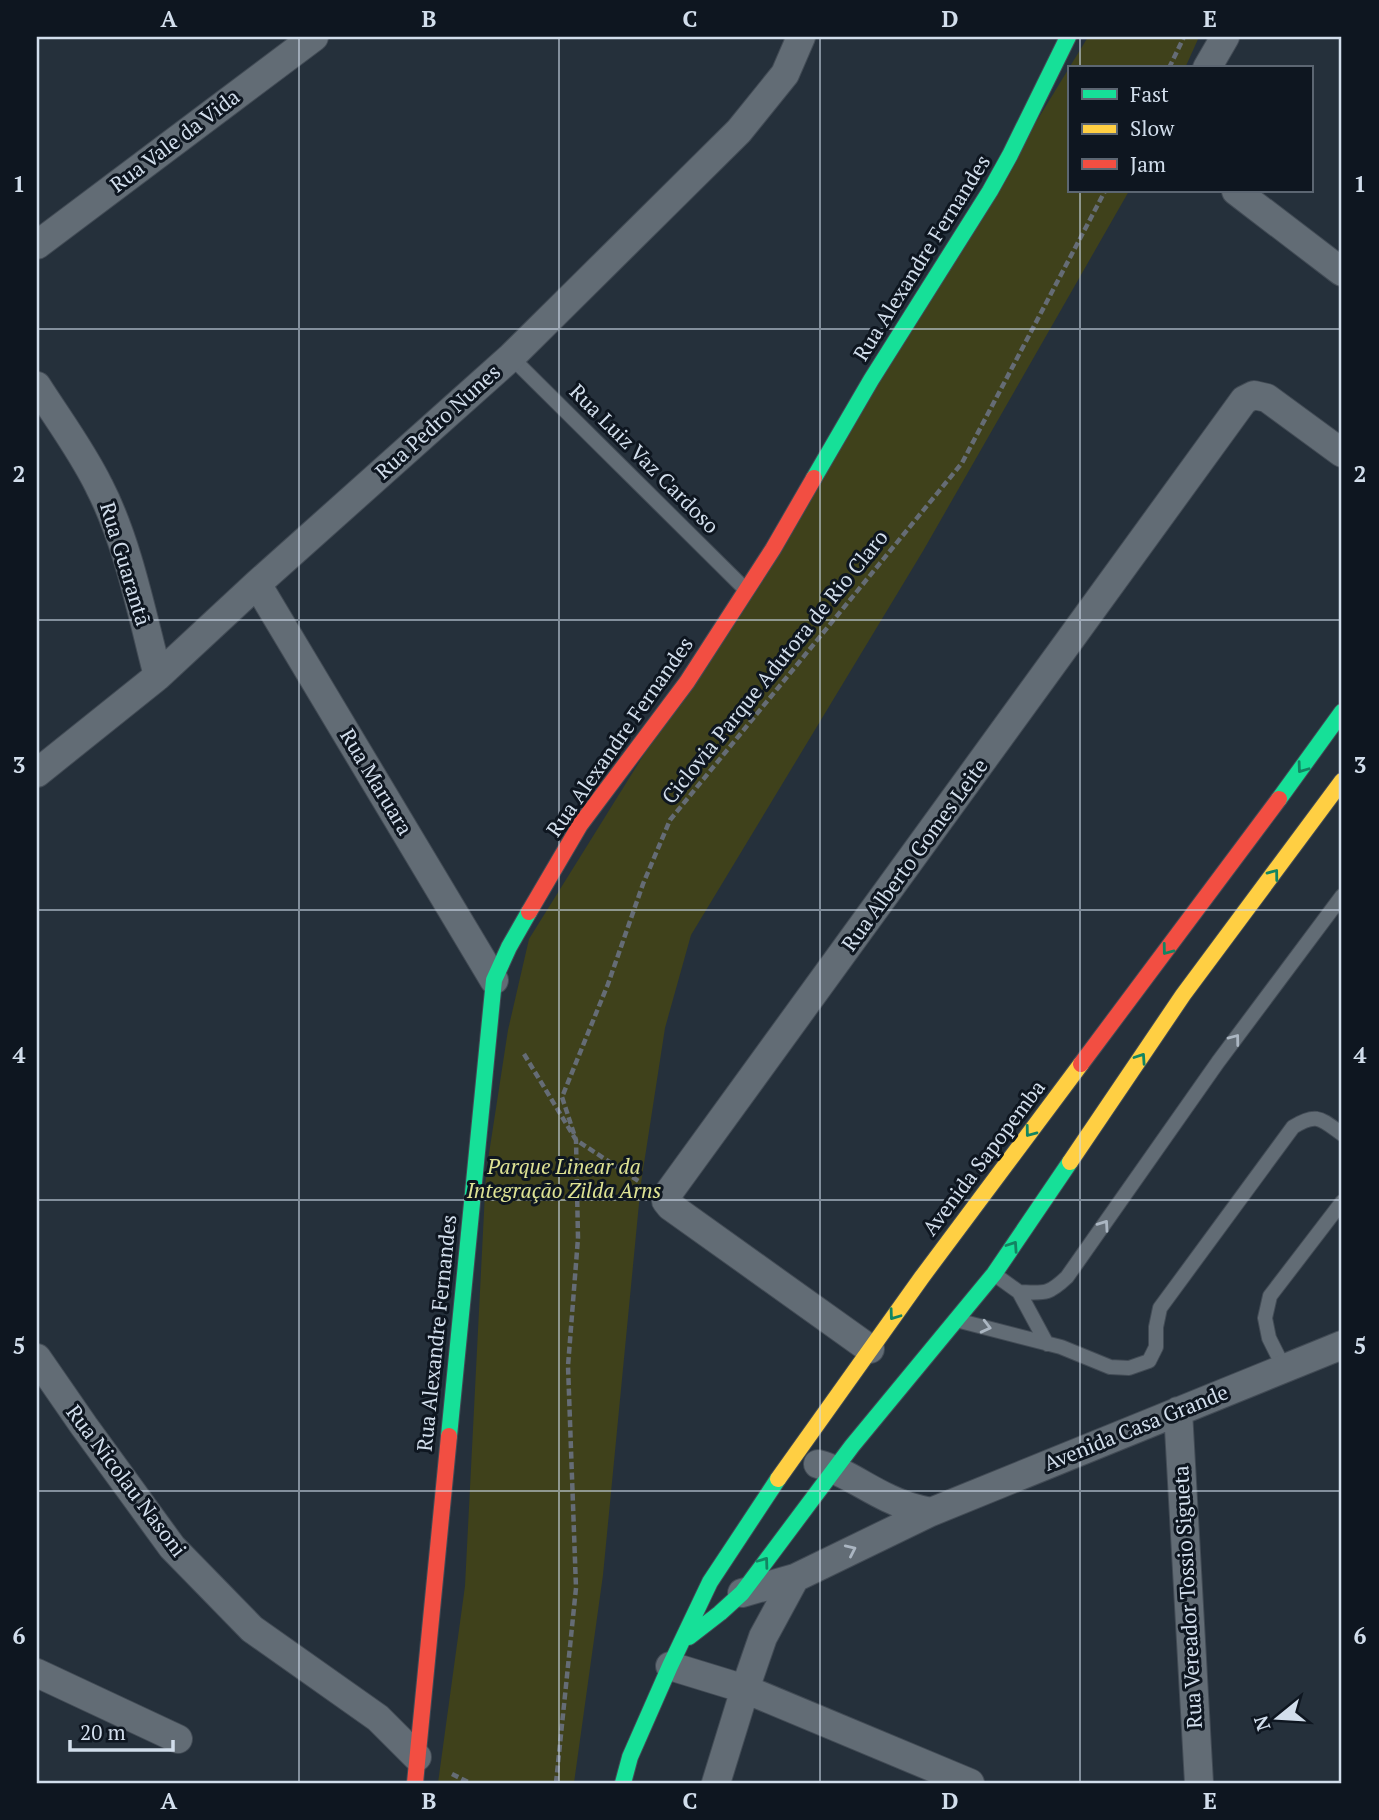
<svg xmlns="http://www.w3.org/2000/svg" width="1379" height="1820" viewBox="0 0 1379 1820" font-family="'PT Serif',serif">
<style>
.green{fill:#3f411b}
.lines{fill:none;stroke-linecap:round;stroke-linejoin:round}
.lane-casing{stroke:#424b55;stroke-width:16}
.street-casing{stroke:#424b55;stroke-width:30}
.fast-casing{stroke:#424b55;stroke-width:18}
.slow-casing{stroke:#424b55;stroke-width:18}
.jam-casing{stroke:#424b55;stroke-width:18}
.path{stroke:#656c75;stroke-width:4.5;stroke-dasharray:7 3.5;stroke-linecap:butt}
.lane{stroke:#626c75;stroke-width:14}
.street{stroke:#626c75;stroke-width:28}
.fast{stroke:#16e098;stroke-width:16}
.slow{stroke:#ffcf43;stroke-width:16}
.jam{stroke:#f24e42;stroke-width:16}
.oneway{stroke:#128562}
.oneway2{stroke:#abb6c2}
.grid{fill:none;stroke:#d2deec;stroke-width:2;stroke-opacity:0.55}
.labels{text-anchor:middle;stroke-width:6;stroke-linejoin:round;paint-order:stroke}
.street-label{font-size:21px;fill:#d2deec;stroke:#0e1620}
.park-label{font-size:21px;font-style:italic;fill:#dee293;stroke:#0e1620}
.neatline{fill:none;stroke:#d2deec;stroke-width:2.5}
.grid-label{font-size:23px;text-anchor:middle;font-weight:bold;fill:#d2deec}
</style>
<rect width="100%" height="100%" fill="#25303b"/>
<!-- green -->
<path class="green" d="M 1088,37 L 1199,37 L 1185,68 L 1069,68 L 1069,191 L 1129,191 L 923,551 L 691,935 L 665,1028 L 641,1183 L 603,1575 L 574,1783 L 438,1783 L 465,1586 L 486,1173 L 508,1030 L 529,939 L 940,279 Z"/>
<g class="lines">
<defs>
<path id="lane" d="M 511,357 L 746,590
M 994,1274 L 1019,1292 L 1047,1344
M 1019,1292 C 1045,1293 1048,1295 1067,1277 L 1218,1062 L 1342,896
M 960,1321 L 1061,1347 L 1110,1367 L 1129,1368 L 1149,1361 L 1156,1347 L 1156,1327 L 1160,1308 L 1293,1127 C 1317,1112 1321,1119 1342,1134
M 1284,1368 L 1269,1338 L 1265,1318 L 1270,1296 L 1342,1202"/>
<path id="street" d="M 1207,68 L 1225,37
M 1236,191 L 1342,272
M 37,245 L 314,37
M 37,386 C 58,419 82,451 99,486 C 128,542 142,615 158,676
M 257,584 L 494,980
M 37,773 L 158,676 L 257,584 L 511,357 L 739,131 L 785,74 L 801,37
M 870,1349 L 670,1206 L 666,1201 L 667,1195 L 1244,400 L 1254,395 L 1267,398 L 1342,453
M 37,1358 L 84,1426 L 172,1547 L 252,1629 L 378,1718 L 417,1757
M 1178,1411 L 1199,1783
M 818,1464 C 844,1471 864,1487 888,1498 C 902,1505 916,1509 931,1512
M 742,1593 L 795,1578 L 931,1512 L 1342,1345
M 670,1666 L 745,1689 L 970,1783
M 37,1673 L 178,1739
M 716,1783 L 745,1689 L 763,1637 L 795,1578"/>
<path id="fast" d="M 814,478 L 871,380 L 990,191 L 1010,155 L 1068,37
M 1279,799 L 1342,712
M 449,1436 L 494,980 L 509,947 L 529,912
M 689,1637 L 720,1613 L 742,1593 L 852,1446 L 994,1274 L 1070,1162
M 623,1783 L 630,1757 L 670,1666 L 710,1582 L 778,1479"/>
<path id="slow" d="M 1070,1162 L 1183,995 L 1342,781
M 778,1479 L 922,1277 L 1081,1064"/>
<path id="jam" d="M 529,912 L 580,825 L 687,682 L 773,549 L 814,478
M 1081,1064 L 1279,799
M 415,1783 L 449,1436"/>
</defs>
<!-- lane casing -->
<use href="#lane" class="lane-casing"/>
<!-- street casing -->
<use href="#street" class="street-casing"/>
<!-- fast casing -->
<use href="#fast" class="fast-casing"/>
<!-- slow casing -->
<use href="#slow" class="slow-casing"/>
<!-- jam casing -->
<use href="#jam" class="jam-casing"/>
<!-- path -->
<path class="path" d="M 1169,68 L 1184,37
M 524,1054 L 576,1140 L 640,1182
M 452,1774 L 470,1783
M 556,1783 L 576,1588 L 568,1366 L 578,1238 L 576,1140 L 562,1097 L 608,984 L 643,884 L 670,820 L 962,463 L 1105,191"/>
<!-- lane -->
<use href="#lane" class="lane"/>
<!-- street -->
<use href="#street" class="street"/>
<!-- fast -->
<use href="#fast" class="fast"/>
<!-- slow -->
<use href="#slow" class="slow"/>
<!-- jam -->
<use href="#jam" class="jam"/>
</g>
<!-- one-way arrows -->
<defs><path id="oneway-chevron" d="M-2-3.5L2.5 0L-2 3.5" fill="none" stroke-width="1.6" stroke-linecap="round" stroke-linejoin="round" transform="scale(1.75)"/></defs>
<g class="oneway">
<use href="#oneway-chevron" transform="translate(1302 768) rotate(126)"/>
<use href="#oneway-chevron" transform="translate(1274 874) rotate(-53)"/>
<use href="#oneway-chevron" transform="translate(1167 950) rotate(127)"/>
<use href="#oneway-chevron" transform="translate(1141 1058) rotate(-56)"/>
<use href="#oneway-chevron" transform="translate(1030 1132) rotate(127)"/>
<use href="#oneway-chevron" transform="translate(1013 1246) rotate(-56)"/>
<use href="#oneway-chevron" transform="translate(894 1315) rotate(126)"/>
<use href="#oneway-chevron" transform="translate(764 1562) rotate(-54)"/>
</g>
<g class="oneway2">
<use href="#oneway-chevron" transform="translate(1235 1039) rotate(-53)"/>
<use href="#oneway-chevron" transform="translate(1104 1225) rotate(-55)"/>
<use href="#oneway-chevron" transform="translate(986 1327) rotate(14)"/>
<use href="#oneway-chevron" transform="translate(851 1550) rotate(-25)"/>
</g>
<!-- grid -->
<path class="grid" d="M 299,37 L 299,1783M 559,37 L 559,1783M 820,37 L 820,1783M 1080,37 L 1080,68M 1080,191 L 1080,1783M 37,329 L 1342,329M 37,620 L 1342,620M 37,910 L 1342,910M 37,1200 L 1342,1200M 37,1491 L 1342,1491"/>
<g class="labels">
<!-- street labels -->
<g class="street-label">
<text transform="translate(175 141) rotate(-37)" y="7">Rua Vale da Vida</text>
<text transform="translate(922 258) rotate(-58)" y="7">Rua Alexandre Fernandes</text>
<text transform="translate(438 422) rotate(-42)" y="7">Rua Pedro Nunes</text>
<text transform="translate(644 459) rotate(45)" y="7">Rua Luiz Vaz Cardoso</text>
<text transform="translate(125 564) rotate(73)" y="7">Rua Guarantã</text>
<text transform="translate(775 667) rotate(-51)" y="7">Ciclovia Parque Adutora de Rio Claro</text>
<text transform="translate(620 737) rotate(-55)" y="7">Rua Alexandre Fernandes</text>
<text transform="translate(376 782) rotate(59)" y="7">Rua Maruara</text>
<text transform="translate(915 855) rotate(-54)" y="7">Rua Alberto Gomes Leite</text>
<text transform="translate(984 1158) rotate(-53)" y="7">Avenida Sapopemba</text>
<text transform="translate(437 1333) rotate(-84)" y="7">Rua Alexandre Fernandes</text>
<text transform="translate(1136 1428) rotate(-22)" y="7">Avenida Casa Grande</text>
<text transform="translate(126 1481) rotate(53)" y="7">Rua Nicolau Nasoni</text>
<text transform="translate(1188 1597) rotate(-93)" y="7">Rua Vereador Tossio Sigueta</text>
</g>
<!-- park labels -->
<g class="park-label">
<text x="564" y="1174">Parque Linear da<tspan x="564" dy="24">Integração Zilda Arns</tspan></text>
</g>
</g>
<!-- border -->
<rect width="1379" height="1820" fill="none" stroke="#0e1620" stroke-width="77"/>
<!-- legend -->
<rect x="1068" y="66" width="245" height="126" fill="#0e1620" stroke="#5c6672" stroke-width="2"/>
<rect x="1082" y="89" width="35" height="10" fill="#16e098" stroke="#5c6672" stroke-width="2"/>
<text x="1130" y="102" font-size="21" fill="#d2deec">Fast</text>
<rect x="1082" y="124" width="35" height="10" fill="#ffcf43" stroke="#5c6672" stroke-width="2"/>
<text x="1130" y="136" font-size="21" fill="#d2deec">Slow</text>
<rect x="1082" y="159" width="35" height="10" fill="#f24e42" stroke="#5c6672" stroke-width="2"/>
<text x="1130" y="172" font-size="21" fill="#d2deec">Jam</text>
<!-- north arrow -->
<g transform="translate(1278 1718) rotate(252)" stroke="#0e1620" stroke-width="5" paint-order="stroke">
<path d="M0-5L12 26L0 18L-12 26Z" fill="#d2deec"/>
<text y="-10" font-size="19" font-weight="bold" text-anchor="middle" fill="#d2deec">N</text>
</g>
<!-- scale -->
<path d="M70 1740v10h103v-10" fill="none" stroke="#d2deec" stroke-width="3.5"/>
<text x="80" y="1740" font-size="21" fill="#d2deec" stroke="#0e1620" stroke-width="5" paint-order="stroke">20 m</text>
<rect x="38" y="38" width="1302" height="1744" class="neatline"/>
<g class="grid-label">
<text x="169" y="27">A</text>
<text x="429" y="27">B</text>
<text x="690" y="27">C</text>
<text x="950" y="27">D</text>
<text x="1210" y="27">E</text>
<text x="19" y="192">1</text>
<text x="1360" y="192">1</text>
<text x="19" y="482">2</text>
<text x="1360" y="482">2</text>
<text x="19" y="773">3</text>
<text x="1360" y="773">3</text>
<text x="19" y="1063">4</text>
<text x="1360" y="1063">4</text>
<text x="19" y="1354">5</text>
<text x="1360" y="1354">5</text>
<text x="19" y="1644">6</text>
<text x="1360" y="1644">6</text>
<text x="169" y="1809">A</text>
<text x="429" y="1809">B</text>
<text x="690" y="1809">C</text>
<text x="950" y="1809">D</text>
<text x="1210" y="1809">E</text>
</g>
</svg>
